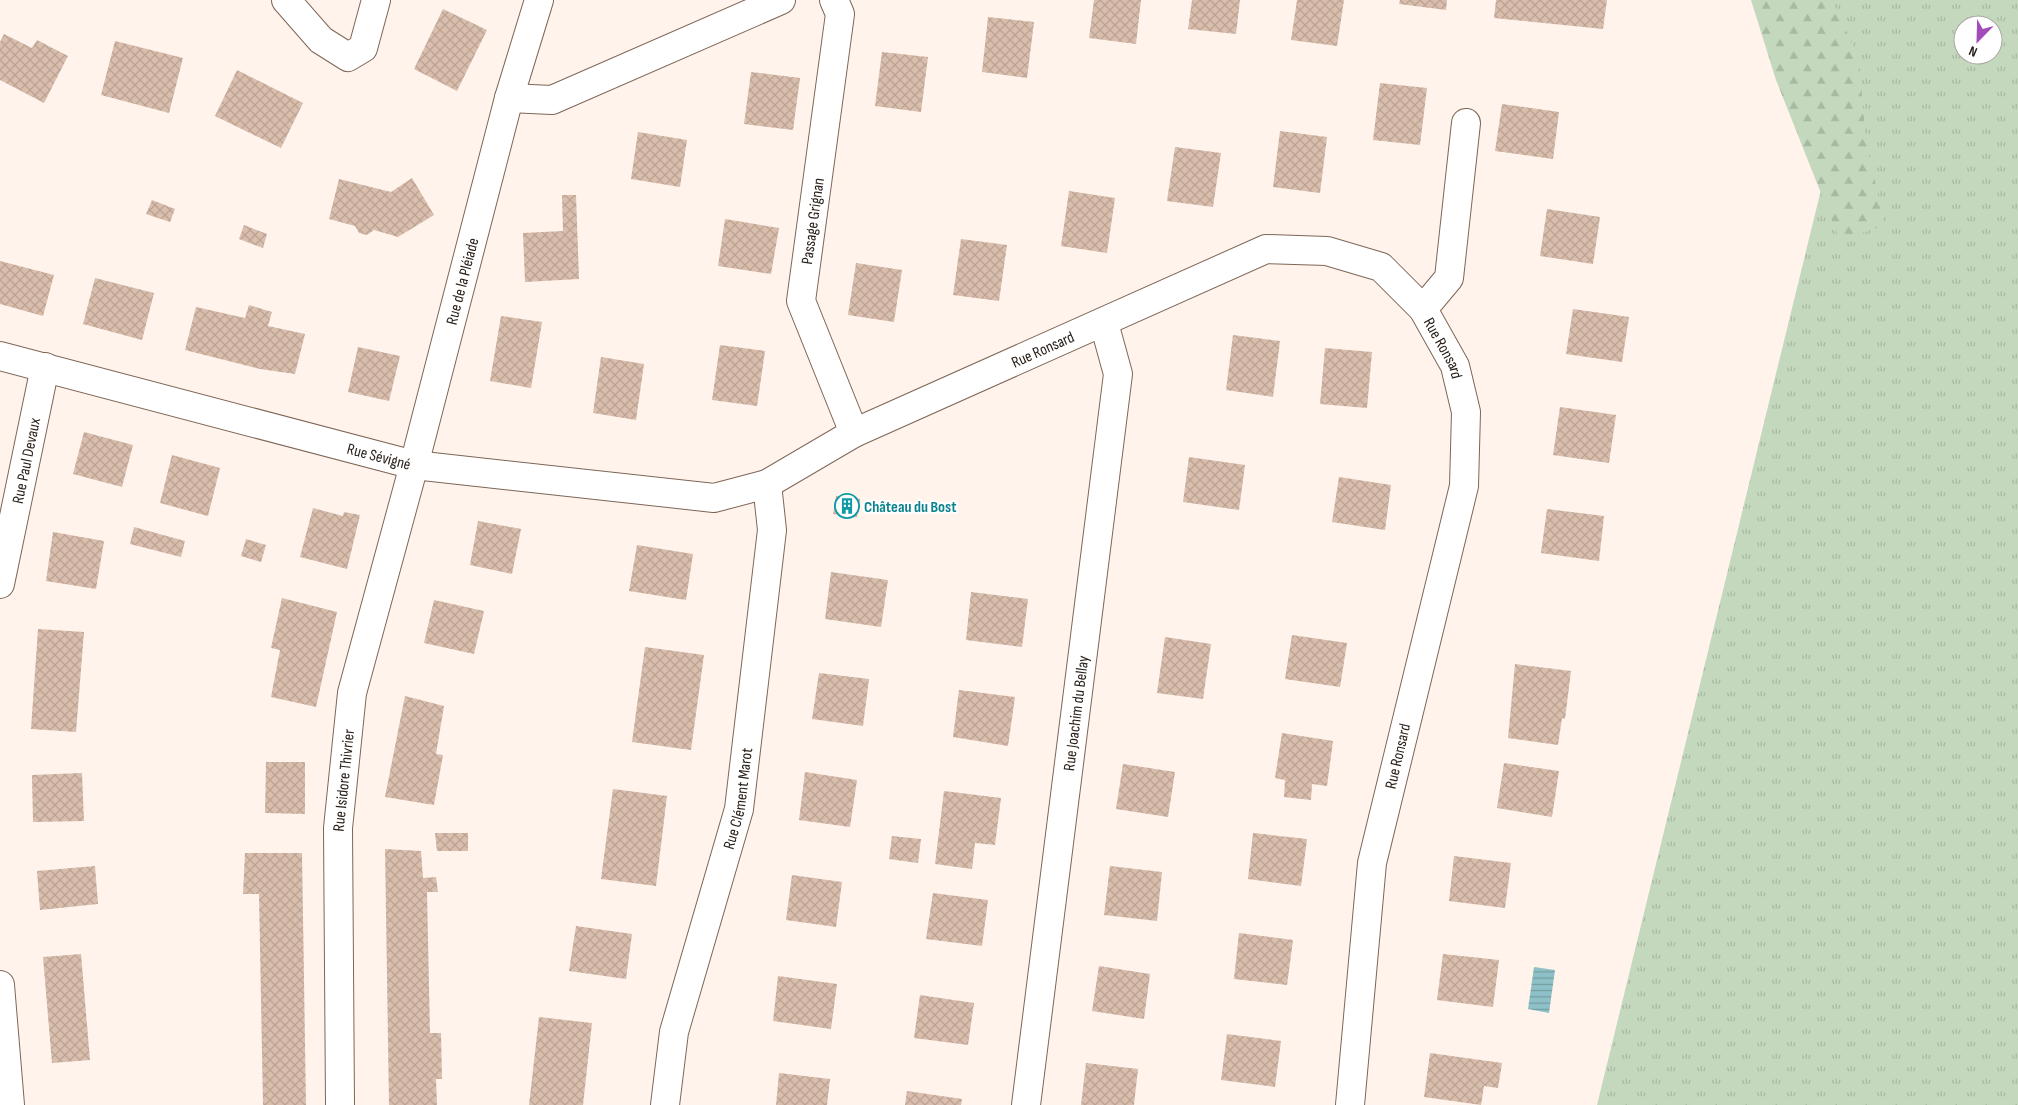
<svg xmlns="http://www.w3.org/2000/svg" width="2018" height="1105" viewBox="0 0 2018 1105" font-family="'Sofia Sans Condensed',sans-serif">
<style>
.grass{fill:url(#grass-tufts);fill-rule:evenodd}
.forest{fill:url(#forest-firs)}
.water{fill:url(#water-rules)}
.building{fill:url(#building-cross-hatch)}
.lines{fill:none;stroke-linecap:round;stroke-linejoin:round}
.minor-casing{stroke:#7e6656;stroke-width:30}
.minor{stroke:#fff;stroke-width:28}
.labels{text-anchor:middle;stroke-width:4;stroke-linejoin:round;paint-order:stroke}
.street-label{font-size:16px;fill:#2a201a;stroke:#fff}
.culture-label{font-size:16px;font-weight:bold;fill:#0d838f;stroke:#fff;text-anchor:start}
</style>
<defs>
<pattern id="grass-tufts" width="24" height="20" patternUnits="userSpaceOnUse" patternTransform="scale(1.25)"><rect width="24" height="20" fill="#c3d8bd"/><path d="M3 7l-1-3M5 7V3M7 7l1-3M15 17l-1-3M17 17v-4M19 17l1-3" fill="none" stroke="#a8b9a2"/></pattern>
<pattern id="forest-firs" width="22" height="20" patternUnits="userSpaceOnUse" patternTransform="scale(1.25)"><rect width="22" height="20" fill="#c3d8bd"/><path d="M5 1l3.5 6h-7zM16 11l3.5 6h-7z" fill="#a8b9a2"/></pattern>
<pattern id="water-rules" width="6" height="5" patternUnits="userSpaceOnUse" patternTransform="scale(1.25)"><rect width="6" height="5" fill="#8ec1c7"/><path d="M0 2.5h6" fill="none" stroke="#749ca1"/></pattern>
<pattern id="building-cross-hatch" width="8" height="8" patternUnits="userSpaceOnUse" patternTransform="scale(1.25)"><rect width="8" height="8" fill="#dabead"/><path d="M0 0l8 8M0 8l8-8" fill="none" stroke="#bba394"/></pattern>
</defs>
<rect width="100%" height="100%" fill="#fff3ec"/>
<!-- grass -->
<path class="grass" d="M 1813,0 L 2018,0 L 2018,1105 L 1597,1105 L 1831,149 ZM 1963,25 L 1993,25 L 1993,55 L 1963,55 Z"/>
<!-- forest -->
<path class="forest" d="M 1751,0 L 1832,0 L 1859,59 L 1866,142 L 1885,225 L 1840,241 L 1776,80 Z"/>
<!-- water -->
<path class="water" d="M 1534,967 L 1555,970 L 1549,1013 L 1528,1009 Z"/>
<!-- building -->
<path class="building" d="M 1094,0 L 1141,0 L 1136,44 L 1089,38 Z
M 1192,0 L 1240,0 L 1236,34 L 1188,29 Z
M 1297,0 L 1344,0 L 1337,46 L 1291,40 Z
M 1400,0 L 1447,0 L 1446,10 L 1399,4 Z
M 1496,0 L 1607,0 L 1603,29 L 1494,18 Z
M 443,9 L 487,30 L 457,91 L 414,69 Z
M 988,17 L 1034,22 L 1027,78 L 982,72 Z
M 4,34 L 32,48 L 37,40 L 68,56 L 44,103 L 0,80 L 0,42 Z
M 115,41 L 183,58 L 169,113 L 101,95 Z
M 882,52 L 928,57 L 921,112 L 875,106 Z
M 237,70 L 303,103 L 281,148 L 215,116 Z
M 751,72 L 800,78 L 793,130 L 744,124 Z
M 1380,83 L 1427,88 L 1420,145 L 1373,140 Z
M 1502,104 L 1559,112 L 1553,159 L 1495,151 Z
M 1280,131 L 1327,137 L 1320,193 L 1273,187 Z
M 638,132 L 687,140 L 680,187 L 631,179 Z
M 1175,147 L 1221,153 L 1213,207 L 1167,201 Z
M 412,178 L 434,215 L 398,237 L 374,230 L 367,235 L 359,233 L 355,226 L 329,219 L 339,179 L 391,192 Z
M 1069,191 L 1115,198 L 1107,253 L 1061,246 Z
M 562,195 L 576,195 L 579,279 L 525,282 L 523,233 L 563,231 Z
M 152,200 L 175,209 L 170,222 L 146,214 Z
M 1547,209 L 1600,217 L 1593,264 L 1540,256 Z
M 725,219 L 779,228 L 771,274 L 718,266 Z
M 244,225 L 267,234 L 263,248 L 239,239 Z
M 961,239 L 1007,245 L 999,301 L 953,295 Z
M 0,261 L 54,275 L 43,316 L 0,304 Z
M 856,263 L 902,270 L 894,322 L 848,315 Z
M 95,278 L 154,293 L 142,340 L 83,324 Z
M 249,305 L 272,312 L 268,326 L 305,334 L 295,374 L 260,369 L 185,350 L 196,307 L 245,318 Z
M 1573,309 L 1629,317 L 1622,362 L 1566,354 Z
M 501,316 L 542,322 L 531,388 L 490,381 Z
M 1233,335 L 1280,341 L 1273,397 L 1226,390 Z
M 720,345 L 765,351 L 757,406 L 712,400 Z
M 358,347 L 400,356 L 389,401 L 348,392 Z
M 1325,348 L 1372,352 L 1367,408 L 1320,404 Z
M 601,357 L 644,364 L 636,420 L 593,413 Z
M 1560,407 L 1616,415 L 1609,463 L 1553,455 Z
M 84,432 L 133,445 L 122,487 L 73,474 Z
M 172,455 L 220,468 L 208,516 L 160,503 Z
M 1189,457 L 1245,465 L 1239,510 L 1183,502 Z
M 1339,477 L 1391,485 L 1385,530 L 1332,522 Z
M 836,496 L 860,499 L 857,517 L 833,514 Z
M 313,508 L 343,516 L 344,512 L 360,515 L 347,569 L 300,557 Z
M 1547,509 L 1604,516 L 1599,561 L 1541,553 Z
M 478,521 L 521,529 L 512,574 L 470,565 Z
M 134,527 L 185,541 L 181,557 L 130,544 Z
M 53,532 L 104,541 L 96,589 L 46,581 Z
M 246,539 L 266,545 L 261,562 L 241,556 Z
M 637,545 L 693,554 L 686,600 L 629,591 Z
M 831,572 L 888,580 L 881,627 L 825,619 Z
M 971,592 L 1028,599 L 1022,647 L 966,640 Z
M 282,598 L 337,612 L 316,707 L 271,697 L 280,650 L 271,648 Z
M 434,600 L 484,611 L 474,654 L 424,643 Z
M 38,629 L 84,632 L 76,732 L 31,729 Z
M 1292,635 L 1347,643 L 1340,687 L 1285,679 Z
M 1165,637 L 1211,644 L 1203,699 L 1157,693 Z
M 645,647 L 704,655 L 691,750 L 632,742 Z
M 1515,664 L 1571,671 L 1565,719 L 1562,718 L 1558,745 L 1508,738 Z
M 819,673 L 869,679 L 863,726 L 812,719 Z
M 959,690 L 1015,697 L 1008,746 L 953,737 Z
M 405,696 L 444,706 L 436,754 L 443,755 L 434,805 L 385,797 Z
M 1282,733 L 1333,741 L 1327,786 L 1312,784 L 1311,800 L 1284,797 L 1285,780 L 1275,778 Z
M 266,762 L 305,762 L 305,814 L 265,813 Z
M 1504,763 L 1559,771 L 1552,817 L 1497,808 Z
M 1123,764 L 1175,772 L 1168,817 L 1116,809 Z
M 805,772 L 857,780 L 850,827 L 799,820 Z
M 82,773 L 84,821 L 33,822 L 32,775 Z
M 613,789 L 667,796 L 656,886 L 601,879 Z
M 944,791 L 1001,798 L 995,845 L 975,843 L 972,869 L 935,864 Z
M 435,833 L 468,833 L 468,851 L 437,851 Z
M 1253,833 L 1307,839 L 1301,886 L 1248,879 Z
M 892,836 L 921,839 L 918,863 L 889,859 Z
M 385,849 L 421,851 L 423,878 L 436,877 L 438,892 L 427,892 L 430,1033 L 441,1033 L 442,1079 L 436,1079 L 437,1105 L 389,1105 Z
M 245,853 L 302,853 L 306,1105 L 263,1105 L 259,894 L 243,894 Z
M 1454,856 L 1511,863 L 1505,908 L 1449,901 Z
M 95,866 L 98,904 L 40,910 L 37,871 Z
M 1110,866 L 1162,872 L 1157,921 L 1104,915 Z
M 792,875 L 842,882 L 836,927 L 786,920 Z
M 933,893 L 988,900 L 982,946 L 926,939 Z
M 576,926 L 632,934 L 626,979 L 569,971 Z
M 1239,933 L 1293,940 L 1287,985 L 1234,979 Z
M 81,954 L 90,1060 L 52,1063 L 43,957 Z
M 1443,954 L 1499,960 L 1493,1007 L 1437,1000 Z
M 1099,966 L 1150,974 L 1144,1019 L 1092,1011 Z
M 778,976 L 837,984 L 831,1029 L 773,1021 Z
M 920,995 L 974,1003 L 968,1045 L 914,1038 Z
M 539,1017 L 592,1023 L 583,1105 L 529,1105 Z
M 1227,1034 L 1281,1041 L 1275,1087 L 1221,1080 Z
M 1430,1053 L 1502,1063 L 1498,1088 L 1484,1086 L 1481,1105 L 1424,1097 Z
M 1086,1063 L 1138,1069 L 1134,1105 L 1081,1105 Z
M 779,1073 L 830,1079 L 827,1105 L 776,1105 Z
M 907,1091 L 962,1099 L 961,1105 L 905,1105 Z"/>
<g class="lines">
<defs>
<g id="minor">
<path d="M 286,0 L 321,40 L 348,57 L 363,48 L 376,0"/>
<path d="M 834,0 L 840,14 L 801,301 L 854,433"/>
<path d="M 509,98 L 552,100 L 781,0"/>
<path d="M 1423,309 L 1449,278 L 1466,123"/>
<path id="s1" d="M 0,356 L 414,465 L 714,498 L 767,484 L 854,433 L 1266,249 L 1327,251 L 1381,267 L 1423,309 L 1455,366 L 1466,412 L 1464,486 L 1372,863 L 1350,1105"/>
<path id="s2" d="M 0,584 L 45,367"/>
<path d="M 0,985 L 10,1105"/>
<path id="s3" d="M 340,1105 L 338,828 L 352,693 L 414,465 L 509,98 L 539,0"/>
<path id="s4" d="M 665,1105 L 674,1032 L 739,809 L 772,530 L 767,484"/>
<path id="s5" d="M 1026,1105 L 1118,374 L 1104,323"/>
</g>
</defs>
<!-- minor casing -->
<use href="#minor" class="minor-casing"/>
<!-- minor -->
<use href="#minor" class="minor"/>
</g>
<!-- icons -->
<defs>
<symbol id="building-ring" viewBox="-11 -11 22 22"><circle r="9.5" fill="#fff" stroke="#0f9aa8" stroke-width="1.5"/><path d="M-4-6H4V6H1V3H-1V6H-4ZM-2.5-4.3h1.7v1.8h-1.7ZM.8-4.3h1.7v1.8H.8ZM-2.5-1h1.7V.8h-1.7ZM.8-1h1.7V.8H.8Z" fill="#0f9aa8"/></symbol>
</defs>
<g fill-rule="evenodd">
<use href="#building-ring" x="833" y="492" width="28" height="28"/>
</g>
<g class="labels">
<!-- street labels -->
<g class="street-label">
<text transform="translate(812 221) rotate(-82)" y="6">Passage Grignan</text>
<text dy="6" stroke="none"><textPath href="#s3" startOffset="839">Rue de la Pléiade</textPath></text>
<text dy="6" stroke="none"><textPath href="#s1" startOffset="1558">Rue Ronsard</textPath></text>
<text dy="6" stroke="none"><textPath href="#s1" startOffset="1092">Rue Ronsard</textPath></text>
<text dy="6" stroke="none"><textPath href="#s1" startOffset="392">Rue Sévigné</textPath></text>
<text dy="6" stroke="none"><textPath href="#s2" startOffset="126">Rue Paul Devaux</textPath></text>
<text dy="6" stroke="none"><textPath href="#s5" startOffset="395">Rue Joachim du Bellay</textPath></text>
<text transform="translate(1397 756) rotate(-77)" y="6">Rue Ronsard</text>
<text dy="6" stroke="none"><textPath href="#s3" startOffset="325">Rue Isidore Thivrier</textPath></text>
<text dy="6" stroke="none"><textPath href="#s4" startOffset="316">Rue Clément Marot</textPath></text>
</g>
<!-- culture labels -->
<g class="culture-label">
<text x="864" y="512">Château du Bost</text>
</g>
</g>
<!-- north arrow -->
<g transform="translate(1978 40) rotate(203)"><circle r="24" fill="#ffffff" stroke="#aaa6a3"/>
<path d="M0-4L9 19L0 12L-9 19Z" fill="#a24cba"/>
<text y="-8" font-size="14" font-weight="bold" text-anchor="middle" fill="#2a201a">N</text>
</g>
</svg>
